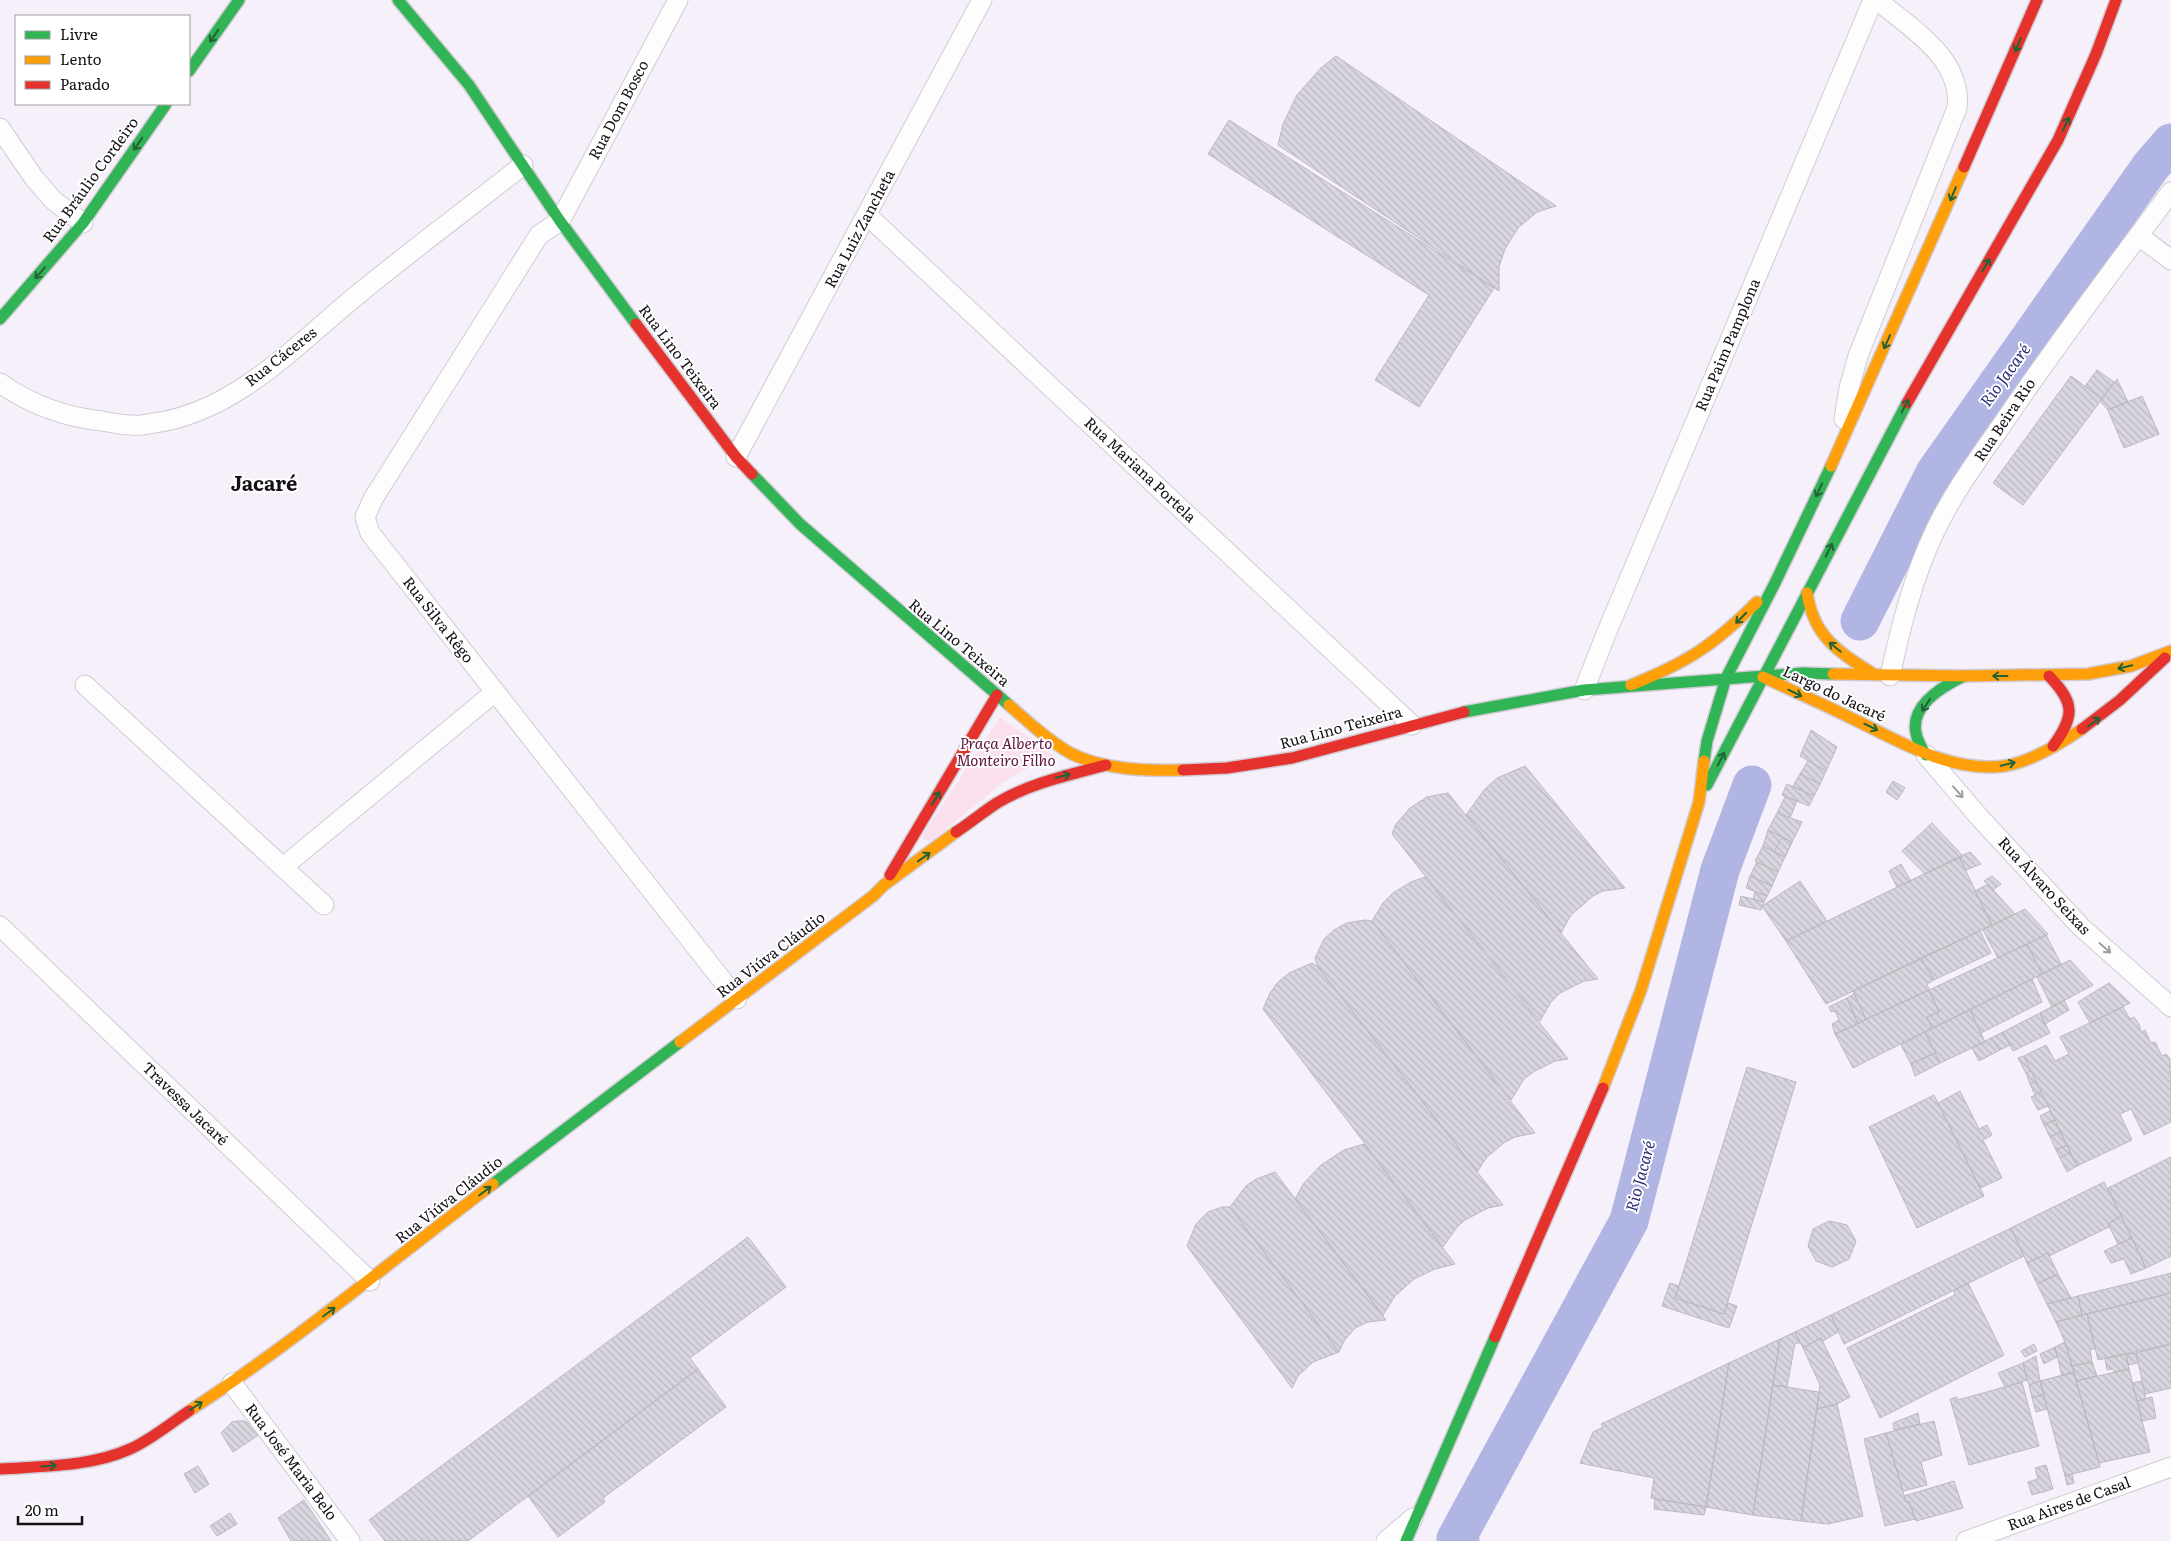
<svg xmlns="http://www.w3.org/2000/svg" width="2171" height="1541" viewBox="0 0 2171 1541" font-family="Literata,serif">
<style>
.park{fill:#fae0ee}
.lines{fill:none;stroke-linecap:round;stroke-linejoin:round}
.river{stroke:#b1b5e4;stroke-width:39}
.building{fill:url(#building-back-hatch);stroke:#bbb8c0}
.street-casing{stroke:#d0cbd3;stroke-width:21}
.fast-casing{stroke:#d0cbd3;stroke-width:14}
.slow-casing{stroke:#d0cbd3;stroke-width:14}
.jam-casing{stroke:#d0cbd3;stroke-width:14}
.street{stroke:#fefdfe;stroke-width:19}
.fast{stroke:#30b455;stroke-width:11}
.slow{stroke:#ff9f0a;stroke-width:11}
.jam{stroke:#e5322d;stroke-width:11}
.oneway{stroke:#226236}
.oneway2{stroke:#a19ea2}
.labels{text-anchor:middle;stroke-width:4;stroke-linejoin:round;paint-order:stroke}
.street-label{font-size:15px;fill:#151017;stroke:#fefffe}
.park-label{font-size:15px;font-style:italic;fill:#61103f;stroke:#fefffe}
.water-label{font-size:16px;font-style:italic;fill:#2d2d77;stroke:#fefffe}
.district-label{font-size:20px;font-weight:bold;fill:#151017;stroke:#fefffe}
</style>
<defs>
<pattern id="building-back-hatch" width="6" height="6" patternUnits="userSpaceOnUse" patternTransform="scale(1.25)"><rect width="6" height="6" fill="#dad6df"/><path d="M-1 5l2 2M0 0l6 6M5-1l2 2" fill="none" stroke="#bab7bf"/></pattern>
</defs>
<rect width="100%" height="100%" fill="#f6f0fa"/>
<!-- park -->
<path class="park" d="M 1000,717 L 1055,757 L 1021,771 L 1001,784 L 931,841 L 921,838 Z"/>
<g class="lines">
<!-- river -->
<path class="river" d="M 1860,621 L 1935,473 L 2151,166 L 2171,143
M 1460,1541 L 1456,1539 L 1629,1221 L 1720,870 L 1752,785"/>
</g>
<!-- building -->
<path class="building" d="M 1336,56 L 1556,206 L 1537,212 L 1518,228 L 1505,249 L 1499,267 L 1499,291 L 1278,145 L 1283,124 L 1297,95 L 1321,68 Z
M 1229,120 L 1494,288 L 1419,407 L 1375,380 L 1429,295 L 1208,154 Z
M 2097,370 L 2114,382 L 2102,399 L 2085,386 Z
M 2071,376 L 2102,399 L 2023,505 L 1993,483 Z
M 2117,379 L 2128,402 L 2108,410 L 2100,401 Z
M 2142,396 L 2159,434 L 2124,448 L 2108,410 Z
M 1811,730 L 1837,747 L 1826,771 L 1800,756 Z
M 1808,761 L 1826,771 L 1820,784 L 1800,774 Z
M 1525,766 L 1625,888 L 1603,891 L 1593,896 L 1571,915 L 1561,933 L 1466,815 L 1484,790 L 1497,778 Z
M 1800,774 L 1820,784 L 1814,796 L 1793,786 Z
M 1893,781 L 1905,788 L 1897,800 L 1886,792 Z
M 1787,784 L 1814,796 L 1809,806 L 1782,795 Z
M 1448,793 L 1598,979 L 1584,981 L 1560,993 L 1551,1002 L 1540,1021 L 1392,834 L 1396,824 L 1410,808 L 1427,797 Z
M 1785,797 L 1797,801 L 1790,818 L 1777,813 Z
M 1777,813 L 1802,822 L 1792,842 L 1768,830 Z
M 1932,823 L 1963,856 L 1925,874 L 1902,851 Z
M 1768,830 L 1792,842 L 1785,857 L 1763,846 Z
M 1782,837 L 1792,842 L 1785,857 L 1774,852 Z
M 1763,846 L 1785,857 L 1778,872 L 1755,861 Z
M 1970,852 L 1981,864 L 1966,870 L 1959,857 Z
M 1959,857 L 1992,925 L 1826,1004 L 1786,941 Z
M 1757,862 L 1778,872 L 1772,886 L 1750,876 Z
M 1901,864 L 1911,881 L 1897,887 L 1889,871 Z
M 1750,876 L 1772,886 L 1767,896 L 1746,888 Z
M 1992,876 L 2001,884 L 1993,890 L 1984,881 Z
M 1425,877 L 1568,1059 L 1555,1061 L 1535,1071 L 1524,1079 L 1511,1100 L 1372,921 L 1383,903 L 1393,893 L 1411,882 Z
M 1800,881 L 1827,921 L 1786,941 L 1762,906 Z
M 1988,884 L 2015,914 L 1992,925 L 1975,891 Z
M 1755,892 L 1767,896 L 1764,902 L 1753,899 Z
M 1741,896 L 1764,902 L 1761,910 L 1739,905 Z
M 2025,909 L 2048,934 L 1998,958 L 1983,930 Z
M 1365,920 L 1372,921 L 1535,1133 L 1515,1137 L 1505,1142 L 1487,1157 L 1477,1172 L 1318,967 L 1315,958 L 1324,939 L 1334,930 L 1347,923 Z
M 1980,931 L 1991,953 L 1934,980 L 1921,958 Z
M 2046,935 L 2061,964 L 2042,974 L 2027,944 Z
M 2027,944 L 2042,974 L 1932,1028 L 1927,1017 L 1939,1012 L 1929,990 Z
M 1921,958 L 1934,980 L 1927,984 L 1929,990 L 1866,1019 L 1853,991 Z
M 2070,960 L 2093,985 L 2052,1007 L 2037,977 Z
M 1312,963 L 1318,967 L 1503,1205 L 1488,1208 L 1465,1220 L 1457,1227 L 1443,1247 L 1263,1009 L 1270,993 L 1278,982 L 1289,973 Z
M 2032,979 L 2042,1002 L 1981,1033 L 1970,1010 Z
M 2109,983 L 2130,1003 L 2090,1023 L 2078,1002 Z
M 1929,990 L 1939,1012 L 1927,1017 L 1932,1028 L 1853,1068 L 1835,1034 Z
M 1854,994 L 1866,1019 L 1858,1024 L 1847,998 Z
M 1847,998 L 1858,1024 L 1835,1034 L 1832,1024 L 1839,1020 L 1835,1011 L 1831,1012 L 1829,1007 Z
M 2064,1000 L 2069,1010 L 2045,1024 L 2040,1013 Z
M 2123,1007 L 2130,1019 L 2134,1017 L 2139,1024 L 2141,1032 L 2145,1030 L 2151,1043 L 2155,1042 L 2162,1056 L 2166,1054 L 2170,1059 L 2171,1122 L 2144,1135 L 2131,1109 L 2120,1114 L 2132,1140 L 2077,1166 L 2024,1056 L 2046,1045 L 2055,1061 L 2069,1054 L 2060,1037 Z
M 1970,1010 L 1985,1042 L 1940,1063 L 1925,1032 Z
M 2040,1013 L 2050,1033 L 2013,1051 L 2003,1032 Z
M 1925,1032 L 1935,1053 L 1911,1064 L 1901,1045 Z
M 2003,1032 L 2010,1045 L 2000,1050 L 1991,1038 Z
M 1991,1038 L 2000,1050 L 1979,1061 L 1972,1048 Z
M 1935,1053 L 1940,1063 L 1915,1076 L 1911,1064 Z
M 2024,1056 L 2031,1071 L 2026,1073 L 2018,1058 Z
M 1747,1067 L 1796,1082 L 1724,1314 L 1675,1298 Z
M 2031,1071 L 2036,1081 L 2030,1084 L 2026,1073 Z
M 2036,1081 L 2041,1092 L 2035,1095 L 2030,1084 Z
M 1960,1091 L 1979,1129 L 1987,1125 L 1992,1135 L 1983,1140 L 2002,1178 L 1980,1188 L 1938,1103 Z
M 2041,1092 L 2048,1106 L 2038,1110 L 2031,1097 Z
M 1934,1095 L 1984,1196 L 1917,1228 L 1869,1127 Z
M 2050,1111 L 2055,1120 L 2044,1125 L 2040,1116 Z
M 2055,1120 L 2060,1132 L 2050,1137 L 2044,1125 Z
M 2060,1132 L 2067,1145 L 2056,1150 L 2050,1137 Z
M 1364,1144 L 1455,1264 L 1435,1269 L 1414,1279 L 1395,1296 L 1383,1315 L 1295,1199 L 1304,1183 L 1321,1165 L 1344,1150 Z
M 2067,1145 L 2070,1152 L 2060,1158 L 2056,1150 Z
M 2070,1152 L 2077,1166 L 2067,1172 L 2060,1158 Z
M 2171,1157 L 2171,1256 L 2146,1268 L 2108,1188 Z
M 1275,1172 L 1386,1320 L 1368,1322 L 1355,1328 L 1344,1341 L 1339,1352 L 1230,1207 L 1246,1186 L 1256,1179 Z
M 2104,1182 L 2121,1216 L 2108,1224 L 2109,1227 L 2049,1256 L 2048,1253 L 2027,1263 L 2011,1228 Z
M 1222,1207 L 1230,1207 L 1339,1352 L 1313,1362 L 1298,1376 L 1292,1388 L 1187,1246 L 1196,1224 L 1208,1212 Z
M 2121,1216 L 2132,1238 L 2118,1244 L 2108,1224 Z
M 1829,1221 L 1847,1225 L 1856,1241 L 1849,1259 L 1832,1267 L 1816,1261 L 1808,1246 L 1813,1229 Z
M 2011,1228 L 2024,1256 L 1844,1344 L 1831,1315 Z
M 748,1237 L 786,1287 L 690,1358 L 698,1369 L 468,1541 L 385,1541 L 369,1520 Z
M 2132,1238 L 2146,1268 L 2131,1274 L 2124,1259 L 2111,1263 L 2104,1251 Z
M 2048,1253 L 2058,1274 L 2037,1284 L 2027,1263 Z
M 2171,1273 L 2171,1293 L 2082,1315 L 2078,1296 Z
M 2058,1274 L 2071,1298 L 2047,1304 L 2037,1284 Z
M 1670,1283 L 1679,1286 L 1675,1298 L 1724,1314 L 1728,1303 L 1737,1306 L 1729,1328 L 1662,1306 Z
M 1968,1283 L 2004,1355 L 1880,1418 L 1847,1348 L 1955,1295 L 1954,1290 Z
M 2171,1293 L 2171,1344 L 2098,1360 L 2087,1314 Z
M 2078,1296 L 2082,1315 L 2056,1322 L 2047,1304 Z
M 2087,1314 L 2095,1348 L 2090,1350 L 2092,1362 L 2072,1366 L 2065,1342 L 2056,1322 Z
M 1831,1315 L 1838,1332 L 1823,1341 L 1821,1338 L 1803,1348 L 1795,1332 Z
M 1795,1332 L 1800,1343 L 1795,1343 L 1787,1387 L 1773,1385 L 1780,1339 Z
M 1821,1338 L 1850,1397 L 1837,1404 L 1817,1409 L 1820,1385 L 1803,1348 Z
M 1780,1339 L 1753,1515 L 1706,1507 L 1729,1363 Z
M 2065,1342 L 2074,1372 L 2062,1376 L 2055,1347 Z
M 2034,1344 L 2037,1351 L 2025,1357 L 2021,1351 Z
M 2171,1344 L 2171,1388 L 2145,1394 L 2136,1353 Z
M 2055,1347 L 2057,1357 L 2044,1364 L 2040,1354 Z
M 2136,1353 L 2138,1363 L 2128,1365 L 2126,1354 Z
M 2126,1354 L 2129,1369 L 2114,1372 L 2113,1369 L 2107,1370 L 2105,1358 Z
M 2036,1356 L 2040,1381 L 2029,1385 L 2023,1363 Z
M 2092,1362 L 2097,1376 L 2076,1381 L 2072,1366 Z
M 1729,1363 L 1706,1507 L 1651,1498 L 1654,1478 L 1580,1463 L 1593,1432 L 1603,1427 L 1601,1424 Z
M 2023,1363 L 2027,1380 L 2005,1387 L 1998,1373 Z
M 698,1369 L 726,1407 L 603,1498 L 605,1502 L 558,1537 L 528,1496 Z
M 2129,1369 L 2150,1452 L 2099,1463 L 2076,1381 Z
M 2074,1372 L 2100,1467 L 2065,1476 L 2040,1381 Z
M 2040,1381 L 2044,1394 L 2032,1398 L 2029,1385 Z
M 2142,1381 L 2146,1399 L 2137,1401 L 2132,1383 Z
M 2022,1382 L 2039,1446 L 1969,1465 L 1950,1399 L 1957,1397 L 1958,1400 Z
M 1773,1385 L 1819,1392 L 1801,1521 L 1753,1515 Z
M 2044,1394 L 2047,1409 L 2036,1412 L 2032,1398 Z
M 2152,1397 L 2156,1418 L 2142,1421 L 2137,1401 Z
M 1837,1404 L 1863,1516 L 1828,1524 L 1801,1521 L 1817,1409 Z
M 1918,1413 L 1920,1424 L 1894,1430 L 1893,1423 Z
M 238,1421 L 245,1421 L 255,1427 L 260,1434 L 233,1452 L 221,1433 L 232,1422 Z
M 1934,1421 L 1942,1455 L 1921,1462 L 1927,1485 L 1903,1491 L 1886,1433 Z
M 1886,1433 L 1906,1502 L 1909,1501 L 1915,1519 L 1885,1526 L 1864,1439 Z
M 2046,1465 L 2053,1489 L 2032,1495 L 2028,1482 L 2038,1479 L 2035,1468 Z
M 198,1466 L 209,1484 L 195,1493 L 184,1474 Z
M 2072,1474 L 2074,1483 L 2067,1485 L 2065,1476 Z
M 1954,1481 L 1963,1508 L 1916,1521 L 1909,1501 L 1906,1502 L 1904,1496 Z
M 1655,1499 L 1706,1507 L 1704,1515 L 1654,1509 Z
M 304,1500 L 331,1541 L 291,1541 L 278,1518 Z
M 230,1513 L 237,1524 L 217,1536 L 210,1526 Z"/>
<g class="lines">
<defs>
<path id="street" d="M 678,0 L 560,221 L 539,235 L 373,499 L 365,517 L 370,533 L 737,999
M 0,128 L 34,178 L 53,200 L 83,223
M 867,215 L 1412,725
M 2139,236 L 2171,260
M 0,383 C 31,405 65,417 102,421 C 112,423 122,425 132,425 C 139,426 147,424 154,423 C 237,412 300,341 362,291 C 415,248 470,207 523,165
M 1844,419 L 1849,388 L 1858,356 L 1957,108 C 1963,58 1910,28 1877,0
M 736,457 L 982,0
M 1890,676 C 1901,626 1913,577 1935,531 C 1954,491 1981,455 2006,419 C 2059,341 2115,267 2171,192
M 85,685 L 324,905
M 1584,690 L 1606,634 L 1873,0
M 1926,755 L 1980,818 L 2081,927 L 2171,1007
M 283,867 L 495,692
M 0,926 L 370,1281
M 232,1383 L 350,1541
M 1386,1541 L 1413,1518
M 1966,1541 L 2171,1467"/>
<path id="fast" d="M 398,0 L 469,85 L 560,221 L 636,324
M 189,71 L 239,0
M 0,319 L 83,223 L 166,104
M 752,474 L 800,524 L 1009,705
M 1464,712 L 1584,690 L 1803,673 L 1833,674
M 1926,755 C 1922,748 1917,741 1916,733 C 1910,705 1943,686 1964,676
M 1704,761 L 1707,741 L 1726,678 L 1775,583 L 1831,466
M 1707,785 L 1907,403
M 493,1184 L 680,1042
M 1406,1541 L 1495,1337"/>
<path id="slow" d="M 1831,466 L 1964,167
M 1807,593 C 1814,638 1839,652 1875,675
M 1833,674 L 1964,676 L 2088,674 L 2131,666 L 2171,651
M 1763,677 C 1793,691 1823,704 1853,719 C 1899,741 1950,773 2004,766 C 2031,762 2060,744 2082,729
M 1631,685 C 1688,662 1714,645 1757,602
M 1009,705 C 1028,722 1048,740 1070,753 C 1103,770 1147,771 1183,770
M 680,1042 L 873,896 L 884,885 L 956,832
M 1603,1088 L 1641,990 L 1699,802 L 1704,761
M 189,1411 C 295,1342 392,1260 493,1184"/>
<path id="jam" d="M 1964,167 L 2037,0
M 636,324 L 736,457 L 752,474
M 1907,403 L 2058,140 L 2096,54 L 2116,0
M 2049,676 C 2075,703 2075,716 2053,746
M 2082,729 L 2120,700 L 2165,658
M 1183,770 L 1227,768 L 1292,758 L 1464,712
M 956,832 C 970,823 983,812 997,803 C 1030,783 1069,775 1106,765
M 890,875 L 997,695
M 1495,1337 L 1603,1088
M 0,1469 C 43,1466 90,1467 130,1449 C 149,1441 171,1423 189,1411"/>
</defs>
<!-- street casing -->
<use href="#street" class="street-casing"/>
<!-- fast casing -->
<use href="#fast" class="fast-casing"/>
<!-- slow casing -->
<use href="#slow" class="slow-casing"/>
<!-- jam casing -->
<use href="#jam" class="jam-casing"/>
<!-- street -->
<use href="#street" class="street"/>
<!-- fast -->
<use href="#fast" class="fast"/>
<!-- slow -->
<use href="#slow" class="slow"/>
<!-- jam -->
<use href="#jam" class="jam"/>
</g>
<!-- one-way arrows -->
<defs><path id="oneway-shaft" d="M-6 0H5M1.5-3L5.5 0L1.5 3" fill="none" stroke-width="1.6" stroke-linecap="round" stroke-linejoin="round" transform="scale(1.25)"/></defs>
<g class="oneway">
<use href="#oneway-shaft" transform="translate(214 36) rotate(125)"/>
<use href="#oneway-shaft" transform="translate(2018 45) rotate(113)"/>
<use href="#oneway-shaft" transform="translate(2066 124) rotate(-65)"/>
<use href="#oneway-shaft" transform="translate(138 144) rotate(125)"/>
<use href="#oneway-shaft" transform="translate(1953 194) rotate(113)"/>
<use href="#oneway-shaft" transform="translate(1986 265) rotate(-59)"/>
<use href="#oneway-shaft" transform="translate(40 273) rotate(131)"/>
<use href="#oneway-shaft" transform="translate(1887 342) rotate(114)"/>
<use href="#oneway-shaft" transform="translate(1905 406) rotate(-62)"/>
<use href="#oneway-shaft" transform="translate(1819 490) rotate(115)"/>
<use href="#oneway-shaft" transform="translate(1829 550) rotate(-63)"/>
<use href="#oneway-shaft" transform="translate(1741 618) rotate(135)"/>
<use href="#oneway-shaft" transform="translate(1835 647) rotate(-141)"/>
<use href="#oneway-shaft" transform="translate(2125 667) rotate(166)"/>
<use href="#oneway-shaft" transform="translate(2000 676) rotate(180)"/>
<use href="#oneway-shaft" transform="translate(1795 693) rotate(26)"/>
<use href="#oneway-shaft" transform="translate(1926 705) rotate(123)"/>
<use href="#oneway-shaft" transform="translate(2094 722) rotate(-37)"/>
<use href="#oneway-shaft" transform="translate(1871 727) rotate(26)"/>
<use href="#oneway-shaft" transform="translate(1721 759) rotate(-63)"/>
<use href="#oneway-shaft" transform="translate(2008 764) rotate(-13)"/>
<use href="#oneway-shaft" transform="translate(1063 776) rotate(-14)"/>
<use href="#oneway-shaft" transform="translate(936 798) rotate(-59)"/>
<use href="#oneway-shaft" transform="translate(924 857) rotate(-36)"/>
<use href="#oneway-shaft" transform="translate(485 1191) rotate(-37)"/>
<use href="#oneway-shaft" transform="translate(329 1312) rotate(-37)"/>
<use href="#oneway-shaft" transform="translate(196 1406) rotate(-33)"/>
<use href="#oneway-shaft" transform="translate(49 1466) rotate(-4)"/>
</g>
<g class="oneway2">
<use href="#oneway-shaft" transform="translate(1958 792) rotate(49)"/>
<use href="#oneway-shaft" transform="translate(2105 948) rotate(41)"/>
</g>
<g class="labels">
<!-- street labels -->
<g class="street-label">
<text transform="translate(619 110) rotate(-62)" y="5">Rua Dom Bosco</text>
<text transform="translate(91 180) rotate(-54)" y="5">Rua Bráulio Cordeiro</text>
<text transform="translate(860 229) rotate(-62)" y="5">Rua Luiz Zancheta</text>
<text transform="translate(1728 345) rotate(-67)" y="5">Rua Paim Pamplona</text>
<text transform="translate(281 357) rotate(-38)" y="5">Rua Cáceres</text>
<text transform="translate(680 357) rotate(53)" y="5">Rua Lino Teixeira</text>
<text transform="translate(2005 420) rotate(-56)" y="5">Rua Beira Rio</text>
<text transform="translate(1140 470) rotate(43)" y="5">Rua Mariana Portela</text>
<text transform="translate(438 620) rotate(52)" y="5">Rua Silva Rêgo</text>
<text transform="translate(959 643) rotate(40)" y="5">Rua Lino Teixeira</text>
<text transform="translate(1834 694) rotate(25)" y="5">Largo do Jacaré</text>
<text transform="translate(1341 728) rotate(-15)" y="5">Rua Lino Teixeira</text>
<text transform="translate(2044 886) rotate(47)" y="5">Rua Álvaro Seixas</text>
<text transform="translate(771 955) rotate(-37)" y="5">Rua Viúva Cláudio</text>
<text transform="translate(185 1104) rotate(44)" y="5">Travessa Jacaré</text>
<text transform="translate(449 1200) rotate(-38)" y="5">Rua Viúva Cláudio</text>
<text transform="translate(291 1462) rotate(53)" y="5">Rua José Maria Belo</text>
<text transform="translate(2069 1504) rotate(-20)" y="5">Rua Aires de Casal</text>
</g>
<!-- park labels -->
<g class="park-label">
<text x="1006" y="749">Praça Alberto<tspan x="1006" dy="17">Monteiro Filho</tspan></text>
</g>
<!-- water labels -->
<g class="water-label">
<text transform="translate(2005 375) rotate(-54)" y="6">Rio Jacaré</text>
<text transform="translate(1640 1176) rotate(-75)" y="6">Rio Jacaré</text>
</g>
<!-- district labels -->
<g class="district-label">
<text x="264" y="491">Jacaré</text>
</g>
</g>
<!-- legend -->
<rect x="15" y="15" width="175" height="90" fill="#fefffe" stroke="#a19fa2"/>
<rect x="25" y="31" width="25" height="8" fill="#30b455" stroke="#a19fa2"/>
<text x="60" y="40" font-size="15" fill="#151017">Livre</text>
<rect x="25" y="56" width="25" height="8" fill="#ff9f0a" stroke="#a19fa2"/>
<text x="60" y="65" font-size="15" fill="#151017">Lento</text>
<rect x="25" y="81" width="25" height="8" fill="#e5322d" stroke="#a19fa2"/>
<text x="60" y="90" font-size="15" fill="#151017">Parado</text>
<!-- scale -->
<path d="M18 1516v8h64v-8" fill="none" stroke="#151017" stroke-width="2.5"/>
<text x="25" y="1516" font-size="15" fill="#151017" stroke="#fefffe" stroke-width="4" paint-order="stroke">20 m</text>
</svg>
